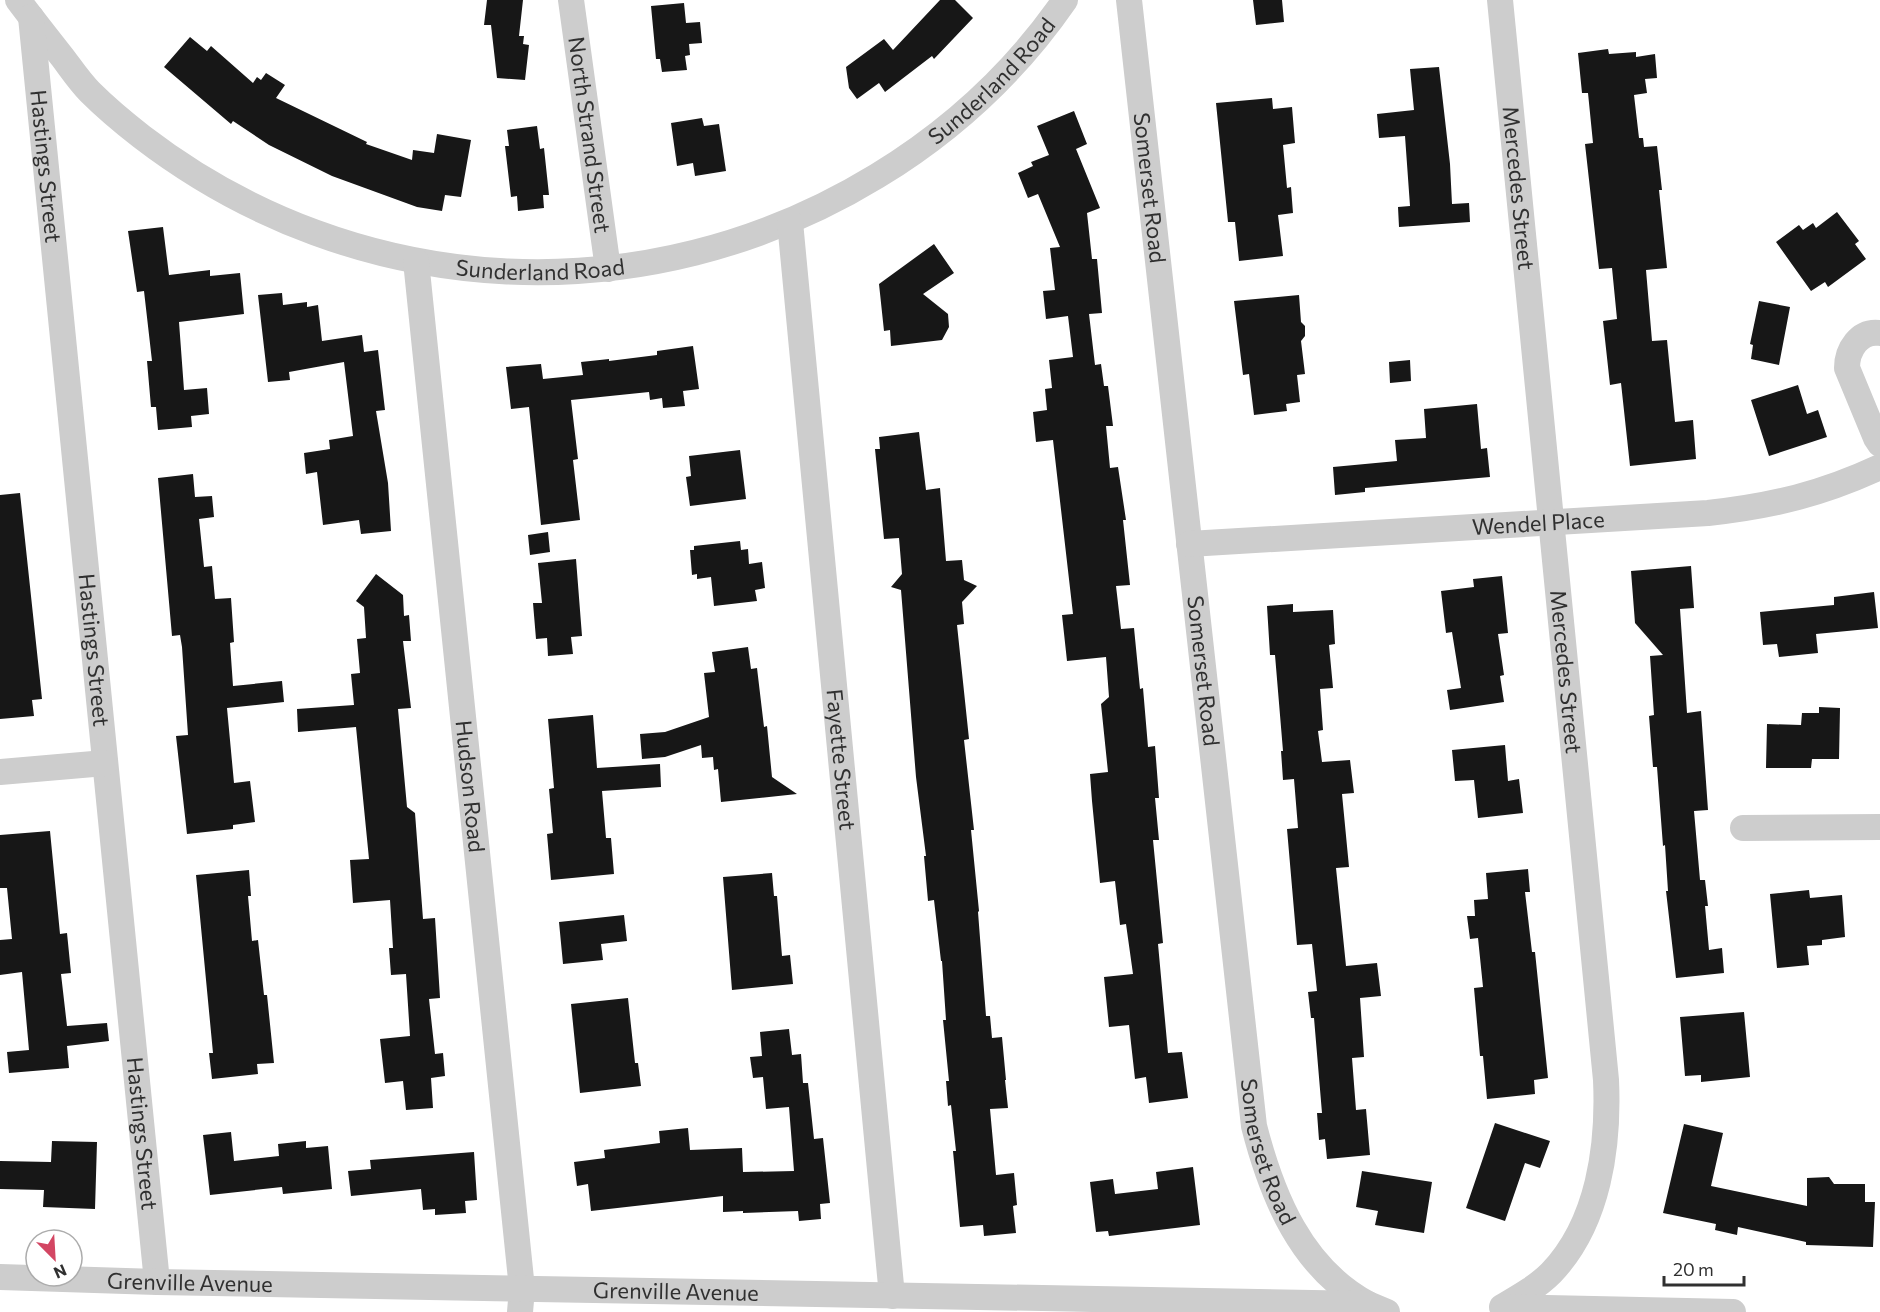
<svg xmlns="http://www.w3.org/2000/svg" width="1880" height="1312" viewBox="0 0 1880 1312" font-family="Commissioner,sans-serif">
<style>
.building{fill:#171717}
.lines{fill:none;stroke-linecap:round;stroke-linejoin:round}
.minor{stroke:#cdcdcd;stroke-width:26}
.labels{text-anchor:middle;stroke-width:6;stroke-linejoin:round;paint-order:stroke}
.street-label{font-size:22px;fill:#303030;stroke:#fff}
</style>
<rect width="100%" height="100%" fill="#fff"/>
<!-- building -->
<path class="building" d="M 487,0 L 523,0 L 519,36 L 524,36 L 523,44 L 529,45 L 525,80 L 497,78 L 491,25 L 484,25 Z
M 940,0 L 955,0 L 973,18 L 934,59 L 932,56 L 885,92 L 879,83 L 857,99 L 849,88 L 846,67 L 884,39 L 893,50 Z
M 1253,0 L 1282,0 L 1284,22 L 1256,25 Z
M 684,3 L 686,23 L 700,22 L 702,43 L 689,44 L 690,55 L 685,56 L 687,70 L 662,72 L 660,59 L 656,59 L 651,6 Z
M 190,37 L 207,51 L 211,46 L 253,83 L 257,77 L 261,80 L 266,73 L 285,85 L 276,98 L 367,142 L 366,144 L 412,160 L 413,150 L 434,153 L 437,134 L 471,140 L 461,197 L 445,195 L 442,211 L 417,207 L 332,176 L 269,145 L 233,121 L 231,124 L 164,67 Z
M 1608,49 L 1609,54 L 1636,52 L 1636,57 L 1655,54 L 1657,78 L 1645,79 L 1647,93 L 1634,95 L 1639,138 L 1643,138 L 1644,147 L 1657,146 L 1662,190 L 1659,190 L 1667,268 L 1646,270 L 1652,341 L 1667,340 L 1675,422 L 1693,420 L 1696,459 L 1630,466 L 1621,383 L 1610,385 L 1603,321 L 1617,319 L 1612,268 L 1599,269 L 1585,144 L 1593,143 L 1588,93 L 1582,93 L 1578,53 Z
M 1439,67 L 1450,164 L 1452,204 L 1469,203 L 1470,222 L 1399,227 L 1398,207 L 1410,206 L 1405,136 L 1379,138 L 1377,114 L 1414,110 L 1410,69 Z
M 1272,98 L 1273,109 L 1292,107 L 1295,143 L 1283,145 L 1287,188 L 1291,187 L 1293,213 L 1278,215 L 1283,256 L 1239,261 L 1235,222 L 1228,222 L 1216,103 Z
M 1074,111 L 1087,144 L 1076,149 L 1100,208 L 1087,213 L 1092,259 L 1097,259 L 1102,313 L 1089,314 L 1095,365 L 1101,364 L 1104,386 L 1108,386 L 1113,426 L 1106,426 L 1110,468 L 1118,467 L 1126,520 L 1123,520 L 1130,585 L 1116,586 L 1121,629 L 1134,628 L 1140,689 L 1143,688 L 1148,747 L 1155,746 L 1159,798 L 1155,798 L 1159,840 L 1153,840 L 1163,943 L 1158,944 L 1168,1053 L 1182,1052 L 1188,1098 L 1149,1103 L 1146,1077 L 1135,1079 L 1129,1025 L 1109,1027 L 1104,977 L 1133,974 L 1126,924 L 1120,925 L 1115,881 L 1100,883 L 1092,801 L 1090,774 L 1108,772 L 1101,704 L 1109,697 L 1106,657 L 1067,661 L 1062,615 L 1073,614 L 1053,440 L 1036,442 L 1033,412 L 1047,410 L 1045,389 L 1052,388 L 1049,360 L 1073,357 L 1068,316 L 1046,319 L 1043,291 L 1055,290 L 1050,248 L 1060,247 L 1038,194 L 1028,198 L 1018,173 L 1033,166 L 1031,162 L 1049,155 L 1037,126 Z
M 702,118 L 704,126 L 719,124 L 726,171 L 695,176 L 693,163 L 677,166 L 671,123 Z
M 537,126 L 540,149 L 544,148 L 549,195 L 543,195 L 544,208 L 518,211 L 517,196 L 511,197 L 505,146 L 509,146 L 507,130 Z
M 1837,212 L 1859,241 L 1855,244 L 1866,259 L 1828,287 L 1825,282 L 1811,291 L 1776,242 L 1799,225 L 1803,230 L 1813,223 L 1816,228 Z
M 163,227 L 169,275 L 210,270 L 210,276 L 240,273 L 244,314 L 179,322 L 184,390 L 207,388 L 209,414 L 191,416 L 192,427 L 158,430 L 156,407 L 151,407 L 147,361 L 152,361 L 144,291 L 137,292 L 128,231 Z
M 934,244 L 954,273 L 923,294 L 948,314 L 949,327 L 942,340 L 891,346 L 890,330 L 884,331 L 879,284 Z
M 282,293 L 283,305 L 307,302 L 307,307 L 318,305 L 322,341 L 362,335 L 364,352 L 378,350 L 385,410 L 376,411 L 388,483 L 391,531 L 361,534 L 359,520 L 323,525 L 317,472 L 306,474 L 304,453 L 330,449 L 329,440 L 353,436 L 344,362 L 289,372 L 290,380 L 268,382 L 258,295 Z
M 1299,295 L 1301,322 L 1305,326 L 1305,336 L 1301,341 L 1305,374 L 1297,375 L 1300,402 L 1286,404 L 1287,411 L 1254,415 L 1249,374 L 1243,375 L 1234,301 Z
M 1759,301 L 1790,307 L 1779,365 L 1751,359 L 1753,345 L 1750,344 Z
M 693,346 L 699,389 L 683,391 L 685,406 L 663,408 L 662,398 L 650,400 L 649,392 L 571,400 L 578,459 L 573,460 L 580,520 L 541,525 L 529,407 L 511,409 L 506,367 L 541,364 L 543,379 L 583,375 L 581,362 L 609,359 L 609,361 L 657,355 L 657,351 Z
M 1410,360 L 1411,381 L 1390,383 L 1389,362 Z
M 1798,385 L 1807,414 L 1818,410 L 1827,437 L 1769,456 L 1751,400 Z
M 1477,404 L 1481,449 L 1487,448 L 1490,477 L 1365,488 L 1365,492 L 1335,495 L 1333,467 L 1397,461 L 1395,440 L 1426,438 L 1424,409 Z
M 919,432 L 926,490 L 940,488 L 946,561 L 962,560 L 964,580 L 977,586 L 962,602 L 964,624 L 957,625 L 969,739 L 964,740 L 974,830 L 971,830 L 979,911 L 978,912 L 986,1016 L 990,1016 L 992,1038 L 1002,1037 L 1006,1080 L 1005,1080 L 1008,1108 L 990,1109 L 996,1175 L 1014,1173 L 1017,1205 L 1013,1206 L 1016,1233 L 984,1236 L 983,1225 L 960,1227 L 953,1151 L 956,1151 L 951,1105 L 948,1106 L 946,1081 L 949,1081 L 943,1020 L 946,1020 L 942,961 L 941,961 L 934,900 L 928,901 L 924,856 L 926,856 L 916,777 L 901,590 L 891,587 L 902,574 L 899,538 L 884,539 L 875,449 L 880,449 L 879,437 Z
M 740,450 L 746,499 L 690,506 L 686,477 L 691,476 L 689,456 Z
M 193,474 L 195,497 L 212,496 L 214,517 L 199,519 L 204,567 L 212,566 L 215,599 L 231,598 L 234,642 L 230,643 L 233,686 L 282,681 L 284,702 L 227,708 L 234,783 L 250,781 L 255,822 L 233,825 L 233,829 L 187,834 L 176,736 L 188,735 L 182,647 L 180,635 L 172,636 L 158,478 Z
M 20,493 L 42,699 L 32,700 L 34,716 L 0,719 L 0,495 Z
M 548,532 L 550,552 L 530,555 L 528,535 Z
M 740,541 L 741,550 L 748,549 L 749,564 L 762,562 L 765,588 L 755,590 L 757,601 L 714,606 L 711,577 L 697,579 L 697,574 L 692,575 L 690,550 L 694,550 L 694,546 Z
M 576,559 L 582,636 L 571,637 L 573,654 L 548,656 L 547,638 L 536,639 L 533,603 L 542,603 L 538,563 Z
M 1691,566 L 1694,608 L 1680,609 L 1687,713 L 1701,711 L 1708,810 L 1694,811 L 1700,880 L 1705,880 L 1708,906 L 1705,906 L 1709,950 L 1722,948 L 1724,973 L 1676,978 L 1666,891 L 1668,891 L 1665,845 L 1663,846 L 1657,767 L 1653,767 L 1649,716 L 1654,715 L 1650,656 L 1663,655 L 1635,623 L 1631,571 Z
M 376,574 L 403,595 L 404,616 L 409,615 L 411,641 L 403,641 L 411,708 L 398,709 L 407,807 L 415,813 L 423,919 L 435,918 L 440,998 L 429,999 L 435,1054 L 443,1053 L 445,1076 L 431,1078 L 433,1108 L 406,1110 L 403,1081 L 385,1083 L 380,1039 L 410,1036 L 406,974 L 391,975 L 389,948 L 393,948 L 390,900 L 353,903 L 350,860 L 369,859 L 356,727 L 298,732 L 297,709 L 354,705 L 351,674 L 360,673 L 357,639 L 366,638 L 364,607 L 356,601 Z
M 1502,576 L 1508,633 L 1498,634 L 1504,675 L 1500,676 L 1504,702 L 1450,710 L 1447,690 L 1461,688 L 1452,632 L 1446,633 L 1441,591 L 1474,587 L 1473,579 Z
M 1874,592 L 1878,628 L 1816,634 L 1818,653 L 1779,657 L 1777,644 L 1763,645 L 1760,612 L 1834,605 L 1834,597 Z
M 1293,604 L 1293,612 L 1333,610 L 1335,644 L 1329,645 L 1333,688 L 1320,689 L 1323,730 L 1318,731 L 1322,762 L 1350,760 L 1354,793 L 1342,794 L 1349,867 L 1336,868 L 1346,966 L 1377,963 L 1381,996 L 1360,998 L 1364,1057 L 1352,1058 L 1356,1110 L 1366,1109 L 1370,1155 L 1327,1159 L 1325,1139 L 1319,1140 L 1317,1113 L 1322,1113 L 1314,1018 L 1311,1018 L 1308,992 L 1317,991 L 1312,944 L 1297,945 L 1287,829 L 1298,828 L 1294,779 L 1283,780 L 1281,751 L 1283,751 L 1275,655 L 1270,655 L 1267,606 Z
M 748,647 L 751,669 L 757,668 L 764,727 L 767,726 L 772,777 L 797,794 L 721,802 L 718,769 L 714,770 L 713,757 L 702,758 L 701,745 L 665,757 L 642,759 L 640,734 L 665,732 L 709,717 L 704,673 L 715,672 L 712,652 Z
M 1819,707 L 1840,708 L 1839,759 L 1812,759 L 1811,768 L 1766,768 L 1767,724 L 1801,725 L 1802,713 L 1819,713 Z
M 593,715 L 597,768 L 660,764 L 661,787 L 602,791 L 606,838 L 611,838 L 614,874 L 551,880 L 547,834 L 553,833 L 549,789 L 554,788 L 548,719 Z
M 1505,745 L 1508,781 L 1519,779 L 1523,813 L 1478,818 L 1474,780 L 1455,781 L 1452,750 Z
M 50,831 L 60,934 L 67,933 L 71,973 L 61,974 L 67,1026 L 107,1023 L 109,1041 L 67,1046 L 69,1068 L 9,1073 L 7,1052 L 29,1050 L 22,972 L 0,975 L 0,940 L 12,939 L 7,888 L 0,888 L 0,835 Z
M 1528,869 L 1530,892 L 1525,892 L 1532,952 L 1535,952 L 1548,1078 L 1534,1080 L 1535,1094 L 1487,1099 L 1483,1056 L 1480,1056 L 1474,988 L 1483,987 L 1478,938 L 1470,939 L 1467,916 L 1475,916 L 1474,900 L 1488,899 L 1486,873 Z
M 249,870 L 251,896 L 248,896 L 252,941 L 258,940 L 264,995 L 267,995 L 274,1063 L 257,1064 L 258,1074 L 212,1079 L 209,1053 L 213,1053 L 196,875 Z
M 772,873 L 774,896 L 777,896 L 782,956 L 790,955 L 793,984 L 732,990 L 723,877 Z
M 1809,890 L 1810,898 L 1842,895 L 1845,937 L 1822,940 L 1822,945 L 1807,946 L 1809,965 L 1777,968 L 1770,894 Z
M 624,915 L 627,941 L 601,944 L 603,960 L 563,964 L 559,922 Z
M 628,998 L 635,1063 L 638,1063 L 641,1086 L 580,1093 L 571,1004 Z
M 1744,1012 L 1750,1077 L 1701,1082 L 1701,1075 L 1685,1076 L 1680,1017 Z
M 789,1029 L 792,1055 L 801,1054 L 803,1083 L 808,1083 L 814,1139 L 823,1138 L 830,1203 L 820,1204 L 821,1219 L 799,1221 L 798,1211 L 743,1213 L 743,1211 L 723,1212 L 723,1196 L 591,1211 L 588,1184 L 577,1186 L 574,1162 L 605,1158 L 604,1150 L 660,1143 L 659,1131 L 688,1128 L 690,1150 L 742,1148 L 743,1172 L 794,1171 L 789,1107 L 766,1109 L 763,1077 L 753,1078 L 750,1057 L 762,1056 L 760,1032 Z
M 1495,1123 L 1550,1141 L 1540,1168 L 1525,1163 L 1505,1221 L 1466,1208 Z
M 1684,1124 L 1723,1133 L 1711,1186 L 1807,1206 L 1807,1178 L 1829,1177 L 1834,1184 L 1865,1184 L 1865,1202 L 1875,1202 L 1873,1247 L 1806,1245 L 1806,1242 L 1738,1227 L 1737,1235 L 1715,1230 L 1716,1224 L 1663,1213 Z
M 231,1132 L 234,1161 L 279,1156 L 278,1144 L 306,1141 L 306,1148 L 328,1146 L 332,1189 L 283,1194 L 282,1187 L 210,1195 L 203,1135 Z
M 52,1141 L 97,1142 L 95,1209 L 43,1207 L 44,1190 L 0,1189 L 0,1161 L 51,1162 Z
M 474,1152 L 477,1200 L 465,1201 L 466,1213 L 435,1215 L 435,1209 L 423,1210 L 421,1189 L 351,1196 L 348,1171 L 371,1169 L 370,1160 Z
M 1193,1167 L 1200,1225 L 1109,1236 L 1108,1231 L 1096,1232 L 1090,1182 L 1113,1179 L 1115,1194 L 1158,1189 L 1156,1172 Z
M 1362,1171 L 1432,1182 L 1424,1233 L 1375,1225 L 1378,1211 L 1356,1207 Z"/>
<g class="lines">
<!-- minor -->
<g class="minor">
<path id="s1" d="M 18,0 C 33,20 48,39 63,58 C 72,70 80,82 90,92 C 106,108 124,123 142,137 C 357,302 646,317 877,176 C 951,131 1016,71 1065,0"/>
<path id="s2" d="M 571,0 L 608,269"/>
<path id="s3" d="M 1129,0 L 1254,1126 C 1272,1196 1301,1268 1368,1304"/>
<path id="s4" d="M 1500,0 L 1606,1080 C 1609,1146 1599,1223 1551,1273 C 1537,1287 1519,1297 1502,1307"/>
<path id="s5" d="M 31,17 L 157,1282"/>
<path id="s6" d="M 790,222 L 892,1296"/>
<path id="s7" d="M 416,261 L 522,1289 L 520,1312"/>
<path d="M 1880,333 C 1859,330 1847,350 1847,368 L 1876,438 L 1880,444"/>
<path id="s8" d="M 1189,544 L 1708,513 C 1772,506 1822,494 1880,467"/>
<path d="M 0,772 L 105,763"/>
<path d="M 1743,828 L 1880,827"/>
<path id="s9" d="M 0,1277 L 157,1282 L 1368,1304 L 1387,1312"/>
<path d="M 1504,1307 L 1733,1312"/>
</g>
</g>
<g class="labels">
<!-- street labels -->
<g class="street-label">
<text dy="8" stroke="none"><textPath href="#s1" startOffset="1118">Sunderland Road</textPath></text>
<text dy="8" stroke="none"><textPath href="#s2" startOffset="136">North Strand Street</textPath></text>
<text dy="8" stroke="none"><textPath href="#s5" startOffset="150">Hastings Street</textPath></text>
<text dy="8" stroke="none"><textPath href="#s4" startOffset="189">Mercedes Street</textPath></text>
<text dy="8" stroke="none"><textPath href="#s3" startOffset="189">Somerset Road</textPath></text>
<text dy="8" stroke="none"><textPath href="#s1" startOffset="614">Sunderland Road</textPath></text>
<text dy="8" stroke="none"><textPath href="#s8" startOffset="350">Wendel Place</textPath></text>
<text dy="8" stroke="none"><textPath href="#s5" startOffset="636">Hastings Street</textPath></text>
<text dy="8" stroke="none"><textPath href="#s3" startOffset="675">Somerset Road</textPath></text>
<text dy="8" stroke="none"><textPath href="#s4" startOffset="675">Mercedes Street</textPath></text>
<text dy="8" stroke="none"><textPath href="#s6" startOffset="540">Fayette Street</textPath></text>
<text dy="8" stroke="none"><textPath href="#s7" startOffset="528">Hudson Road</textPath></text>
<text dy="8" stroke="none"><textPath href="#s5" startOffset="1122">Hastings Street</textPath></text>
<text dy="8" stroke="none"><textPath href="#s3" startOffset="1161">Somerset Road</textPath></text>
<text dy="8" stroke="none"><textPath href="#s9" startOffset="190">Grenville Avenue</textPath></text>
<text dy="8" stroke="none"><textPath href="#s9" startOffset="676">Grenville Avenue</textPath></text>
</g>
</g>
<!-- north arrow -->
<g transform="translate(54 1258) rotate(156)"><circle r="28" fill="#ffffff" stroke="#acacac" stroke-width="1.5"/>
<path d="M0-4.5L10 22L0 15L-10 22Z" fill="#d34663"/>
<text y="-9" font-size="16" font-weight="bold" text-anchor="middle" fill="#303030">N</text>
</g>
<!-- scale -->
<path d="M1664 1276v9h80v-9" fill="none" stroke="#303030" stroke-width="3"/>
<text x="1673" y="1276" font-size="18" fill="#303030" stroke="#ffffff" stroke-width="4.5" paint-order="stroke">20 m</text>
</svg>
